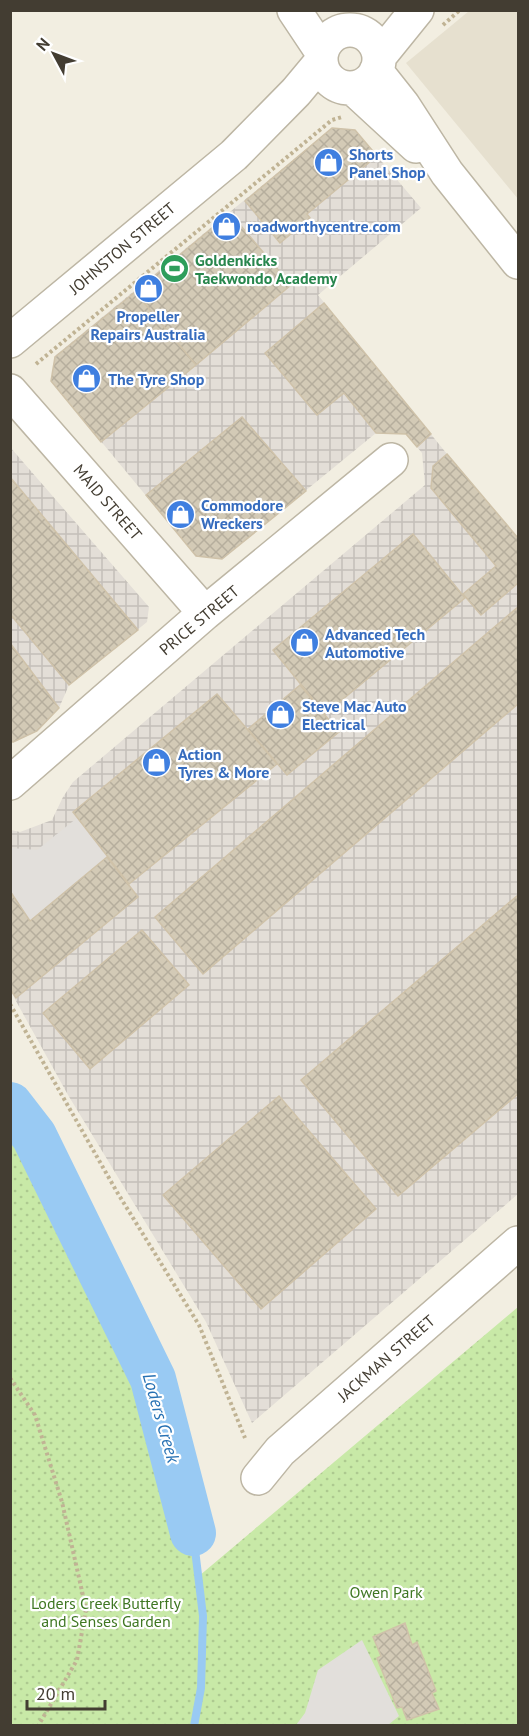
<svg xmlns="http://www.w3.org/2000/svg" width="529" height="1736" viewBox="0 0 529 1736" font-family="'PT Sans',sans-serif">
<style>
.residential{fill:#e6e0cf}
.industrial{fill:url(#industrial-grid)}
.park{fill:url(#park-dots)}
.parking{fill:#e2dfdb}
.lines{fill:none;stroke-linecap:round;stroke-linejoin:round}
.stream{stroke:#99caf3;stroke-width:8}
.river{stroke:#99caf3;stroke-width:46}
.building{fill:url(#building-cross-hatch);stroke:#cfc2a9;stroke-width:1.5}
.minor-casing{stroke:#bdb6a4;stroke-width:36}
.path{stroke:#c0b394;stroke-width:4;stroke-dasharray:3 3;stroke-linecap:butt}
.minor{stroke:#fff;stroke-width:33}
.labels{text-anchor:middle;stroke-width:4.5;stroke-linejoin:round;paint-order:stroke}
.shop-label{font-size:16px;font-weight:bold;fill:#366cbe;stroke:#fff;text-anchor:start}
.street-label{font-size:16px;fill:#433d32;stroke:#fff}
.leisure-label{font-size:16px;font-weight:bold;fill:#27864d;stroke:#fff;text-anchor:start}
.park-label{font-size:16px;fill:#3f7723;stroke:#fff}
.water-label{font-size:18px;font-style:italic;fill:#2771b3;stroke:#fff}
</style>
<defs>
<pattern id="industrial-grid" width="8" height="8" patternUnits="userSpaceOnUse" patternTransform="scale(1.5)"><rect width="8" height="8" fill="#e3ded7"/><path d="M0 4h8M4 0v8" fill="none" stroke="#c4bfb9"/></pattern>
<pattern id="park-dots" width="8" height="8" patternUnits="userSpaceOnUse" patternTransform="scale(1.5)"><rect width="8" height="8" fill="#c8e9a7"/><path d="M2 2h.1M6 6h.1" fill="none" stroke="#adc990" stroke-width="1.8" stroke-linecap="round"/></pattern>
<pattern id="building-cross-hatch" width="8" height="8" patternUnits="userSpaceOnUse" patternTransform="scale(1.5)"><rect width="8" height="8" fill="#d3cab6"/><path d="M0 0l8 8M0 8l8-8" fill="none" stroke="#b6ae9d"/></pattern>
</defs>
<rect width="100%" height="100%" fill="#f2eee1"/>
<!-- residential -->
<path class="residential" d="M 469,11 L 518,11 L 518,199 L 406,63 Z"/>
<!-- industrial -->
<path class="industrial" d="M 332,128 L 355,130 L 421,208 L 318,295 L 447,454 L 518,538 L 518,1194 L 252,1423 L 206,1322 L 68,1095 L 11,992 L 11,830 L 20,832 L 52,820 L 63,797 L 73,782 L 425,485 L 422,453 L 406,434 L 376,433 L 222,559 L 196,556 L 51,381 L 55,356 Z
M 10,447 L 149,607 L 147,622 L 69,685 L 59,708 L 37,731 L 11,743 Z"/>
<!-- park -->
<path class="park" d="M 10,1105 L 34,1136 L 153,1379 L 193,1533 L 199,1576 L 518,1307 L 518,1725 L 11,1725 Z"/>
<!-- parking -->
<path class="parking" d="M 77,818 L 107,857 L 30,921 L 11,891 L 11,848 L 37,850 Z
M 362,1640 L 399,1716 L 388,1725 L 296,1725 L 305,1713 L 318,1670 Z"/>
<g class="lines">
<!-- stream -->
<path class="stream" d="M 193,1533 L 203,1616 L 201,1688 L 194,1726"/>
<!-- river -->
<path class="river" d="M 10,1105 L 34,1136 L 153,1379 L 193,1533"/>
</g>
<!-- building -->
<path class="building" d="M 332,128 L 355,130 L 377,156 L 307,214 L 310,218 L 280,243 L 245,201 Z
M 230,213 L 291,285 L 196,365 L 135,292 Z
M 135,292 L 196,365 L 101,442 L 51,381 L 55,357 Z
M 324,303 L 431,434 L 417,447 L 406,434 L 376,433 L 344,393 L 317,415 L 265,353 Z
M 242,417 L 306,491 L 222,559 L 196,556 L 146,495 Z
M 447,454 L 518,538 L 518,583 L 481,615 L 463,594 L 496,566 L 431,488 L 433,466 Z
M 10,477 L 138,630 L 69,685 L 10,614 Z
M 413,534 L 465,598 L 325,714 L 273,650 Z
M 518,607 L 518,704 L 203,974 L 155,917 Z
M 10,643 L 59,708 L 37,731 L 13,742 L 10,739 Z
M 300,685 L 339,732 L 287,775 L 248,729 Z
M 217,694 L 277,764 L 129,884 L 73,812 Z
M 107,857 L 138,897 L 16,998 L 10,989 L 10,891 L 30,921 Z
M 518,895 L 518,1094 L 398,1196 L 301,1080 Z
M 142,930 L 189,985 L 90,1069 L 43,1013 Z
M 279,1096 L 376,1209 L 261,1309 L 163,1195 Z
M 405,1623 L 412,1645 L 417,1642 L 436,1691 L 432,1693 L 439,1709 L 407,1720 L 402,1707 L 397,1708 L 377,1658 L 381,1656 L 373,1637 Z"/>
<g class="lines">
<defs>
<path id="minor" d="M 294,10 L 322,52
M321 59a29 29 0 1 1 58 0a29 29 0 1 1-58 0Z
M 379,57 L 417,10
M 376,71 L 403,105 L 447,173 L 518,262
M 353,88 L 416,146
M 10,341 L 234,155 L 296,92 L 321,62
M 10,391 L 205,613
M 10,783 L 205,613 L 391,460
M 258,1478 L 280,1451 L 518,1243"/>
</defs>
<!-- minor casing -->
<use href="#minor" class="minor-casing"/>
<!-- path -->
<path class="path" d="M 443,25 L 460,10
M 36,364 L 332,120 L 342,117
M 10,1004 L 117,1192 L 199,1325 L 245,1438
M 10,1378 L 35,1415 L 62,1502 L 86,1609 L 77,1660 L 38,1726"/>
<!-- minor -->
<use href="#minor" class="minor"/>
</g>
<!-- icons -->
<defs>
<symbol id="shop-disc" viewBox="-11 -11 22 22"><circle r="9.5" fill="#3f7fe0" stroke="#fff"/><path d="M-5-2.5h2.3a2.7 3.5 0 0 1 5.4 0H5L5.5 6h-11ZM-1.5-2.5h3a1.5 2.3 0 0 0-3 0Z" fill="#fff"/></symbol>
<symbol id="stadium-disc" viewBox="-11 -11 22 22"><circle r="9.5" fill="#2e9e5b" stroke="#fff"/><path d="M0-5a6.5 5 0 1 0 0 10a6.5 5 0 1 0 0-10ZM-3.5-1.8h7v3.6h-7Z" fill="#fff"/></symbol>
</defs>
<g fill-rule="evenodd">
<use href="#shop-disc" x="312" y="146" width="33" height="33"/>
<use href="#shop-disc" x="210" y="210" width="33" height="33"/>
<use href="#stadium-disc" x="158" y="252" width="33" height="33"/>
<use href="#shop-disc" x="132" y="272" width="33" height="33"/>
<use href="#shop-disc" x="70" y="362" width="33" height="33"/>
<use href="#shop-disc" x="164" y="498" width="33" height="33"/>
<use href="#shop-disc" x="288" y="626" width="33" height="33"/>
<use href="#shop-disc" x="264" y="698" width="33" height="33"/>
<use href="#shop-disc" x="140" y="746" width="33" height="33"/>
</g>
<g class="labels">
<!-- shop labels -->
<g class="shop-label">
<text x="349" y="160">Shorts<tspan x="349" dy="18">Panel Shop</tspan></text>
<text x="247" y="232">roadworthycentre.com</text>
<text x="148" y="322" text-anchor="middle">Propeller<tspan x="148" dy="18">Repairs Australia</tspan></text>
<text x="108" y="385">The Tyre Shop</text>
<text x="201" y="511">Commodore<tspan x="201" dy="18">Wreckers</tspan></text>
<text x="325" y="640">Advanced Tech<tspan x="325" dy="18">Automotive</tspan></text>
<text x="302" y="712">Steve Mac Auto<tspan x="302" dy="18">Electrical</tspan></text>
<text x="178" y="760">Action<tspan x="178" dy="18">Tyres &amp; More</tspan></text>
</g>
<!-- street labels -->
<g class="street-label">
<text transform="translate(122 248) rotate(-40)" y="6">JOHNSTON STREET</text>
<text transform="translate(108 502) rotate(49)" y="6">MAID STREET</text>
<text transform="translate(199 620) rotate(-40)" y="6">PRICE STREET</text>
<text transform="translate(386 1358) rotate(-41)" y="6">JACKMAN STREET</text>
</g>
<!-- leisure labels -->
<g class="leisure-label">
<text x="195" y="266">Goldenkicks<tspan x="195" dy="18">Taekwondo Academy</tspan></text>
</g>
<!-- park labels -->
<g class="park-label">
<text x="386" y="1598">Owen Park</text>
<text x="106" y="1609">Loders Creek Butterfly<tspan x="106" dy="18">and Senses Garden</tspan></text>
</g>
<!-- water labels -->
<g class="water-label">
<text transform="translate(161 1418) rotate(74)" y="6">Loders Creek</text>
</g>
</g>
<!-- border -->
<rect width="529" height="1736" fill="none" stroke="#433d32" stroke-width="24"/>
<!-- north arrow -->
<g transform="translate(54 54) rotate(311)" stroke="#ffffff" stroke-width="4.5" paint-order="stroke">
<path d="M0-4.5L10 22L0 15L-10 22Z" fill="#433d32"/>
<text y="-9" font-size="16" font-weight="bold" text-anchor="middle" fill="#433d32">N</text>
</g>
<!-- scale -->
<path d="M27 1700v9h78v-9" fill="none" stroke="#433d32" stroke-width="3"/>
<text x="36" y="1700" font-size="18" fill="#433d32" stroke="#ffffff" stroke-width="4.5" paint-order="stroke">20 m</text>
</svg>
